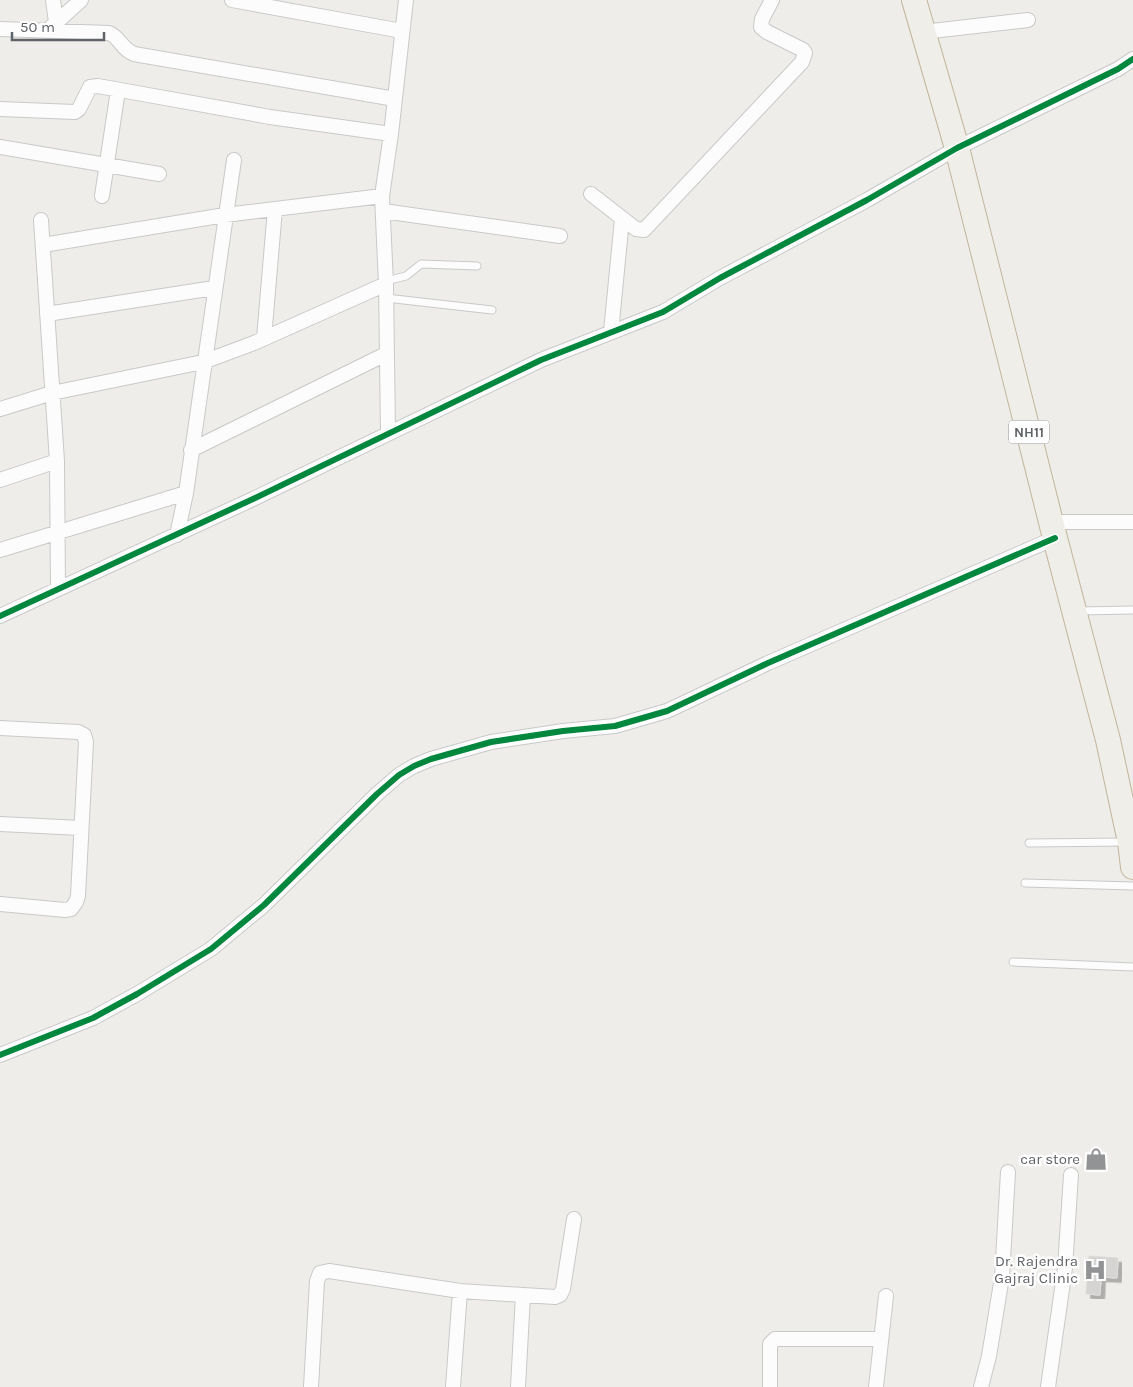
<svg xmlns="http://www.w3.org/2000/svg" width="1133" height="1387" viewBox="0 0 1133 1387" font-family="Karla,sans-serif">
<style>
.building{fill:#d5d4d3;stroke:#dedcd9;filter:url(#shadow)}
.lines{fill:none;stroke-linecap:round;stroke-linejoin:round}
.service-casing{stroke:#c9c9c9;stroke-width:9}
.minor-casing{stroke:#c9c9c9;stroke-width:16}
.trunk-casing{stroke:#c2b49b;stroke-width:26}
.service{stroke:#fdfcfc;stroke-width:7}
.minor{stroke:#fdfcfc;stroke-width:14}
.trunk{stroke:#f0eee8;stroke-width:24}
.cycleway-casing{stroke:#fff;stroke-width:9}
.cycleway{stroke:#00873e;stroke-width:6}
.labels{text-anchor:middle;stroke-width:5;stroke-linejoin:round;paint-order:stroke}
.shield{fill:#fff;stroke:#909295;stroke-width:1}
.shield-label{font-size:14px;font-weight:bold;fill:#606367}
.poi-label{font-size:15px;fill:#606367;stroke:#fff;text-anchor:end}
</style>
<defs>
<filter id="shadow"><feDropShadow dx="4.5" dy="4.5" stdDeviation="0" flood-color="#0004"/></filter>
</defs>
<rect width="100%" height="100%" fill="#efedea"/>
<!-- building -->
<path class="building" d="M 1089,1256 L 1118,1258 L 1117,1278 L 1101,1277 L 1100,1295 L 1086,1294 Z"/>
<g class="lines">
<defs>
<path id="service" d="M 386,281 L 406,276 L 421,264 L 477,266
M 386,298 L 492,310
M 1078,611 L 1133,610
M 1029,843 L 1127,842
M 1025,883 L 1133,886
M 1013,962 L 1133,967"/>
<path id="minor" d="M 53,0 L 56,22
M 232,0 L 402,31
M 0,29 L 109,33 C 120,37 121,49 134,54 L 395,99
M 47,31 L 81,0
M 923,32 L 1028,20
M 0,109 L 75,112 L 79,109 L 90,87 L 98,86 L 270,117 L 391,134
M 0,147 L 159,174
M 591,194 L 636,229 L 644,230 L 802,62 L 805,53 L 803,50 L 767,32 L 761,27 L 762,19 L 772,0
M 102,196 L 118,90
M 383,211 L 560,236
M 41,220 L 57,461 L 58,589
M 43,245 L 225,215 L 382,196
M 47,314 L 214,288
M 611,332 L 622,219
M 264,338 L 275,209
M 0,409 L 52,393 L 203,362 L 254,343 L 386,284
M 388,433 L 386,284 L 382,196 L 391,134 L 406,0
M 191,450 L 386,354
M 0,480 L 57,461
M 1051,522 L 1133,522
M 177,535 L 186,493 L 234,160
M 0,550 L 186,493
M 0,616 L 253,499 L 541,360 L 663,312 L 720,278 L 867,200 L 957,148 L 1118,69 L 1133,59
M 0,728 L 78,732 L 84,735 L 86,742 L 78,896 L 76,902 L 71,909 L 65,910 L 0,904
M 0,824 L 81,828
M 0,1055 L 93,1018 L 137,994 L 211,949 L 264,905 L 377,794 L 399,775 L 414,766 L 431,759 L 491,742 L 563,731 L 615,726 L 667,711 L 768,663 L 1055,538
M 311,1387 L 317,1281 L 320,1273 L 329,1271 L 460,1291 L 555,1297 L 560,1295 L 563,1289 L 574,1219
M 453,1387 L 460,1291
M 518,1387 L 523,1295
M 770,1387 L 770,1344 L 775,1339 L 881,1339
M 876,1387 L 886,1296
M 981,1387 L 989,1356 L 1002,1277 L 1008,1172
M 1048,1387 L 1065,1268 L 1071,1175"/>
<path id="trunk" d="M 914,0 L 957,148 L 1055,538 L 1108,740 L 1130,842 L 1133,867"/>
</defs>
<!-- service casing -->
<use href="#service" class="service-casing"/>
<!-- minor casing -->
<use href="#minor" class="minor-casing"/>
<!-- trunk casing -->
<use href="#trunk" class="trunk-casing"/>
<!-- service -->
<use href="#service" class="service"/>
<!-- minor -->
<use href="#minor" class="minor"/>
<!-- trunk -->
<use href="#trunk" class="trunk"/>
<defs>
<path id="cycleway" d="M 0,616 L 253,499 L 541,360 L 663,312 L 720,278 L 867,200 L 957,148 L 1118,69 L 1133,59
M 0,1055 L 93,1018 L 137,994 L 211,949 L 264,905 L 377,794 L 399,775 L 414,766 L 431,759 L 491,742 L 563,731 L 615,726 L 667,711 L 768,663 L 1055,538"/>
</defs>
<!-- cycleway casing -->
<use href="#cycleway" class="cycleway-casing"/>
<!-- cycleway -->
<use href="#cycleway" class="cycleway"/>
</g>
<!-- icons -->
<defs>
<symbol id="shop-bare" viewBox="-9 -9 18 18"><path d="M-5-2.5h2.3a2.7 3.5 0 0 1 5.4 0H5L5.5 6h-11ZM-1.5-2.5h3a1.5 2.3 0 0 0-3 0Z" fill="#929395" stroke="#fff" stroke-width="2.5" paint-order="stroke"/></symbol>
<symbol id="hospital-bare" viewBox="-9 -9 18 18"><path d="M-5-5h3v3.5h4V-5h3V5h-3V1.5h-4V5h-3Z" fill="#929395" stroke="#fff" stroke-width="2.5" paint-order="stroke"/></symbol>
</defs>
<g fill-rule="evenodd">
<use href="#shop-bare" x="1080" y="1143" width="32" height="32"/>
<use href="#hospital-bare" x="1079" y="1254" width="32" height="32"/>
</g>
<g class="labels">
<!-- shield labels -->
<rect class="shield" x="1009" y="420.5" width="40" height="23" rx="4"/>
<g class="shield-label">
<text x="1029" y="437">NH11</text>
</g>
<!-- poi labels -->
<g class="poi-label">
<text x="1080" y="1164">car store</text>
<text x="1078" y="1266">Dr. Rajendra<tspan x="1078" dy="17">Gajraj Clinic</tspan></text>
</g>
</g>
<!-- scale -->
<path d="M12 32v8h92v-8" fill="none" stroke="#606367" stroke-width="2.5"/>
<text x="20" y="32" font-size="15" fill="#606367" stroke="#ffffff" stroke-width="4" paint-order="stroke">50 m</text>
</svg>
